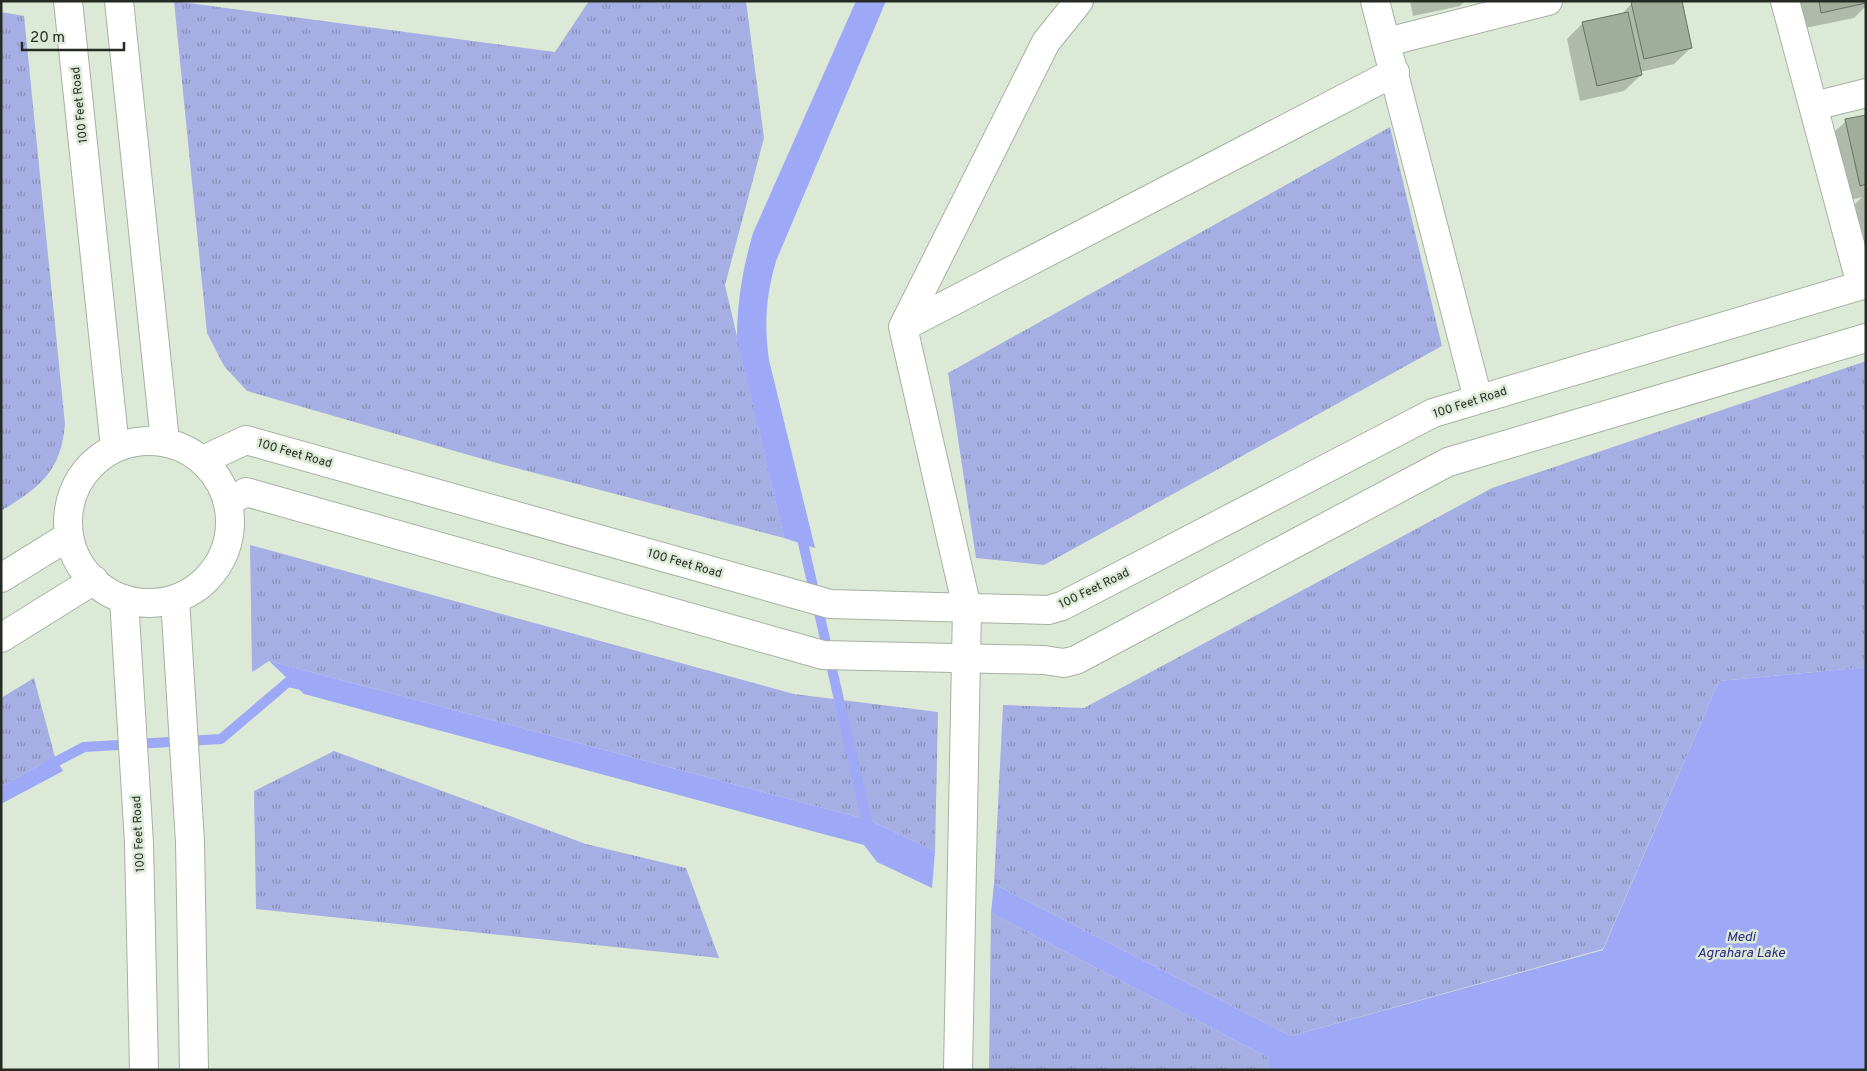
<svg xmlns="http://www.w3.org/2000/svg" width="1867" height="1071" viewBox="0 0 1867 1071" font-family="Overpass,sans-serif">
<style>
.grass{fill:url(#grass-tufts)}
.water{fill:#9da8f7}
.shadow{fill:#0003}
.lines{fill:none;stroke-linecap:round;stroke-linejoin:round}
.stream{stroke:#9da8f7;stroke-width:10}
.building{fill:#a0ad9b;stroke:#677262}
.minor-casing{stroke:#a5b2a0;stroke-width:30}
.major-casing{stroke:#a5b2a0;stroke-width:30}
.minor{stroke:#fff;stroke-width:28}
.major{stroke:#fff;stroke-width:28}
.labels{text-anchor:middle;stroke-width:5;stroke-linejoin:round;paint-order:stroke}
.street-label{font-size:12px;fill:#252a23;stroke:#dce9d6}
.water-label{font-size:14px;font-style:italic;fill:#2e2b85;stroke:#dce9d6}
</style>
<defs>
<pattern id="grass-tufts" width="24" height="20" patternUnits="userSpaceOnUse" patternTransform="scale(1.25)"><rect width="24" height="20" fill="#a6afe3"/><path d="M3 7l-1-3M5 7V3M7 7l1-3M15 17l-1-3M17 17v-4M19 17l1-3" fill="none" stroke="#878fb8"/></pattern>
</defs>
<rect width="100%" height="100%" fill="#dce9d6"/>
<!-- grass -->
<path class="grass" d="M 174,1 L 555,52 L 589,1 L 746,1 L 764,138 L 725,285 L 784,538 L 493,462 L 247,391 L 224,366 L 207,333 Z
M 1,12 L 24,16 L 65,424 C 61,472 40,487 1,511 Z
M 1390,127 L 1442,346 L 1044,565 L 976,558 L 948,373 Z
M 1866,361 L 1866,667 L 1719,681 L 1603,949 L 1291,1036 L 994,884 L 1003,705 L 1084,708 L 1492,488 Z
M 250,545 L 794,694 L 938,712 L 935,851 L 869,820 L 269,661 L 252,672 Z
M 34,678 L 55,757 L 1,786 L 1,698 Z
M 334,751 L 586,844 L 686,868 L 719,958 L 256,909 L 254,791 Z
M 991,913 L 1269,1058 L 1269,1070 L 989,1070 Z"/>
<!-- water -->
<path class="water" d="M 856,1 L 886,1 L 776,261 C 766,295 764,325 769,360 L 815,548 L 784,538 L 737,338 C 737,301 743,268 753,233 Z
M 269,661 L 869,820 L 935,851 L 932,888 L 877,862 L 864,845 L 304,694 Z
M 1866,667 L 1866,1070 L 1269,1070 L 1269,1058 L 991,913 L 994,884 L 1291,1036 L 1603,950 L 1719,681 Z
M 55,757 L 63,771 L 1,804 L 1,786 Z"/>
<!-- shadow -->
<path class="shadow" d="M 1410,1 L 1465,1 L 1460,6 L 1413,16 Z
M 1799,1 L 1866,1 L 1866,6 L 1854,18 L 1805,28 Z
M 1632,3 L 1691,48 L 1674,64 L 1640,72 L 1641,75 L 1624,91 L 1580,101 L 1567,39 L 1583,23 L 1621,15 Z
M 1866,116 L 1866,254 L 1852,207 L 1862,197 L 1843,202 L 1829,137 L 1846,121 Z"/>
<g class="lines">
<!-- stream -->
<path class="stream" d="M 800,530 L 868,826
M 46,767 L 84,747 L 221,739 L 288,682 L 305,686"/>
</g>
<!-- building -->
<path class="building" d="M 1636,1 L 1682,1 L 1692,48 L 1644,59 L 1631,2 Z
M 1819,1 L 1866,1 L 1866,3 L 1821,13 Z
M 1628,12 L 1642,75 L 1597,86 L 1582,22 Z
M 1866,115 L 1866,184 L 1860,186 L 1845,119 Z"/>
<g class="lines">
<defs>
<path id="minor" d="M 1375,1 L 1478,399
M 1785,1 L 1861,285
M 1387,42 L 1548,1
M 1814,106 L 1866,93
M 903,327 L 1395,72
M 958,1070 L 967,608 L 903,327 L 1046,42 L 1079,1"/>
<path id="major" d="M 68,1 L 115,448
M 119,1 L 165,441
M68 522a81 81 0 1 1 162 0a81 81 0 1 1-162 0Z
M 203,460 L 246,440 L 830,604 L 1048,610 L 1062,606 L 1433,413 L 1866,284
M 228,502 L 246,492 L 823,655 L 1044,660 L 1064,663 L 1076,660 L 1448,462 L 1866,338
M 1,578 L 69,536
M 124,599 L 139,843 L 144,1070
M 175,599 L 190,842 L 194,1070
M 1,638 L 94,580"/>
</defs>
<!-- minor casing -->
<use href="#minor" class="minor-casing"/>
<!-- major casing -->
<use href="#major" class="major-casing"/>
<!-- minor -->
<use href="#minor" class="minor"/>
<!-- major -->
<use href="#major" class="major"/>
</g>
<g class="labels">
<!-- street labels -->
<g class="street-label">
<text transform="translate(79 105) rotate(-96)" y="4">100 Feet Road</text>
<text transform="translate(1470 402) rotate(-18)" y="4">100 Feet Road</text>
<text transform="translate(295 453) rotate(16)" y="4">100 Feet Road</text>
<text transform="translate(685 563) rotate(16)" y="4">100 Feet Road</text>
<text transform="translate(1094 588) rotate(-26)" y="4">100 Feet Road</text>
<text transform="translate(138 834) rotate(-93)" y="4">100 Feet Road</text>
</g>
<!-- water labels -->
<g class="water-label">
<text x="1741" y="941">Medi<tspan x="1741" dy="16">Agrahara Lake</tspan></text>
</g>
</g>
<!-- border -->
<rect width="1867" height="1071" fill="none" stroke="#252a23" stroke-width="5"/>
<!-- scale -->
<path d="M22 42v8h102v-8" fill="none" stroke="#252a23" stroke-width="2.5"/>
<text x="30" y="42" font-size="15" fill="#252a23" stroke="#dce9d6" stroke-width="4" paint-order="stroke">20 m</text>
</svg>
